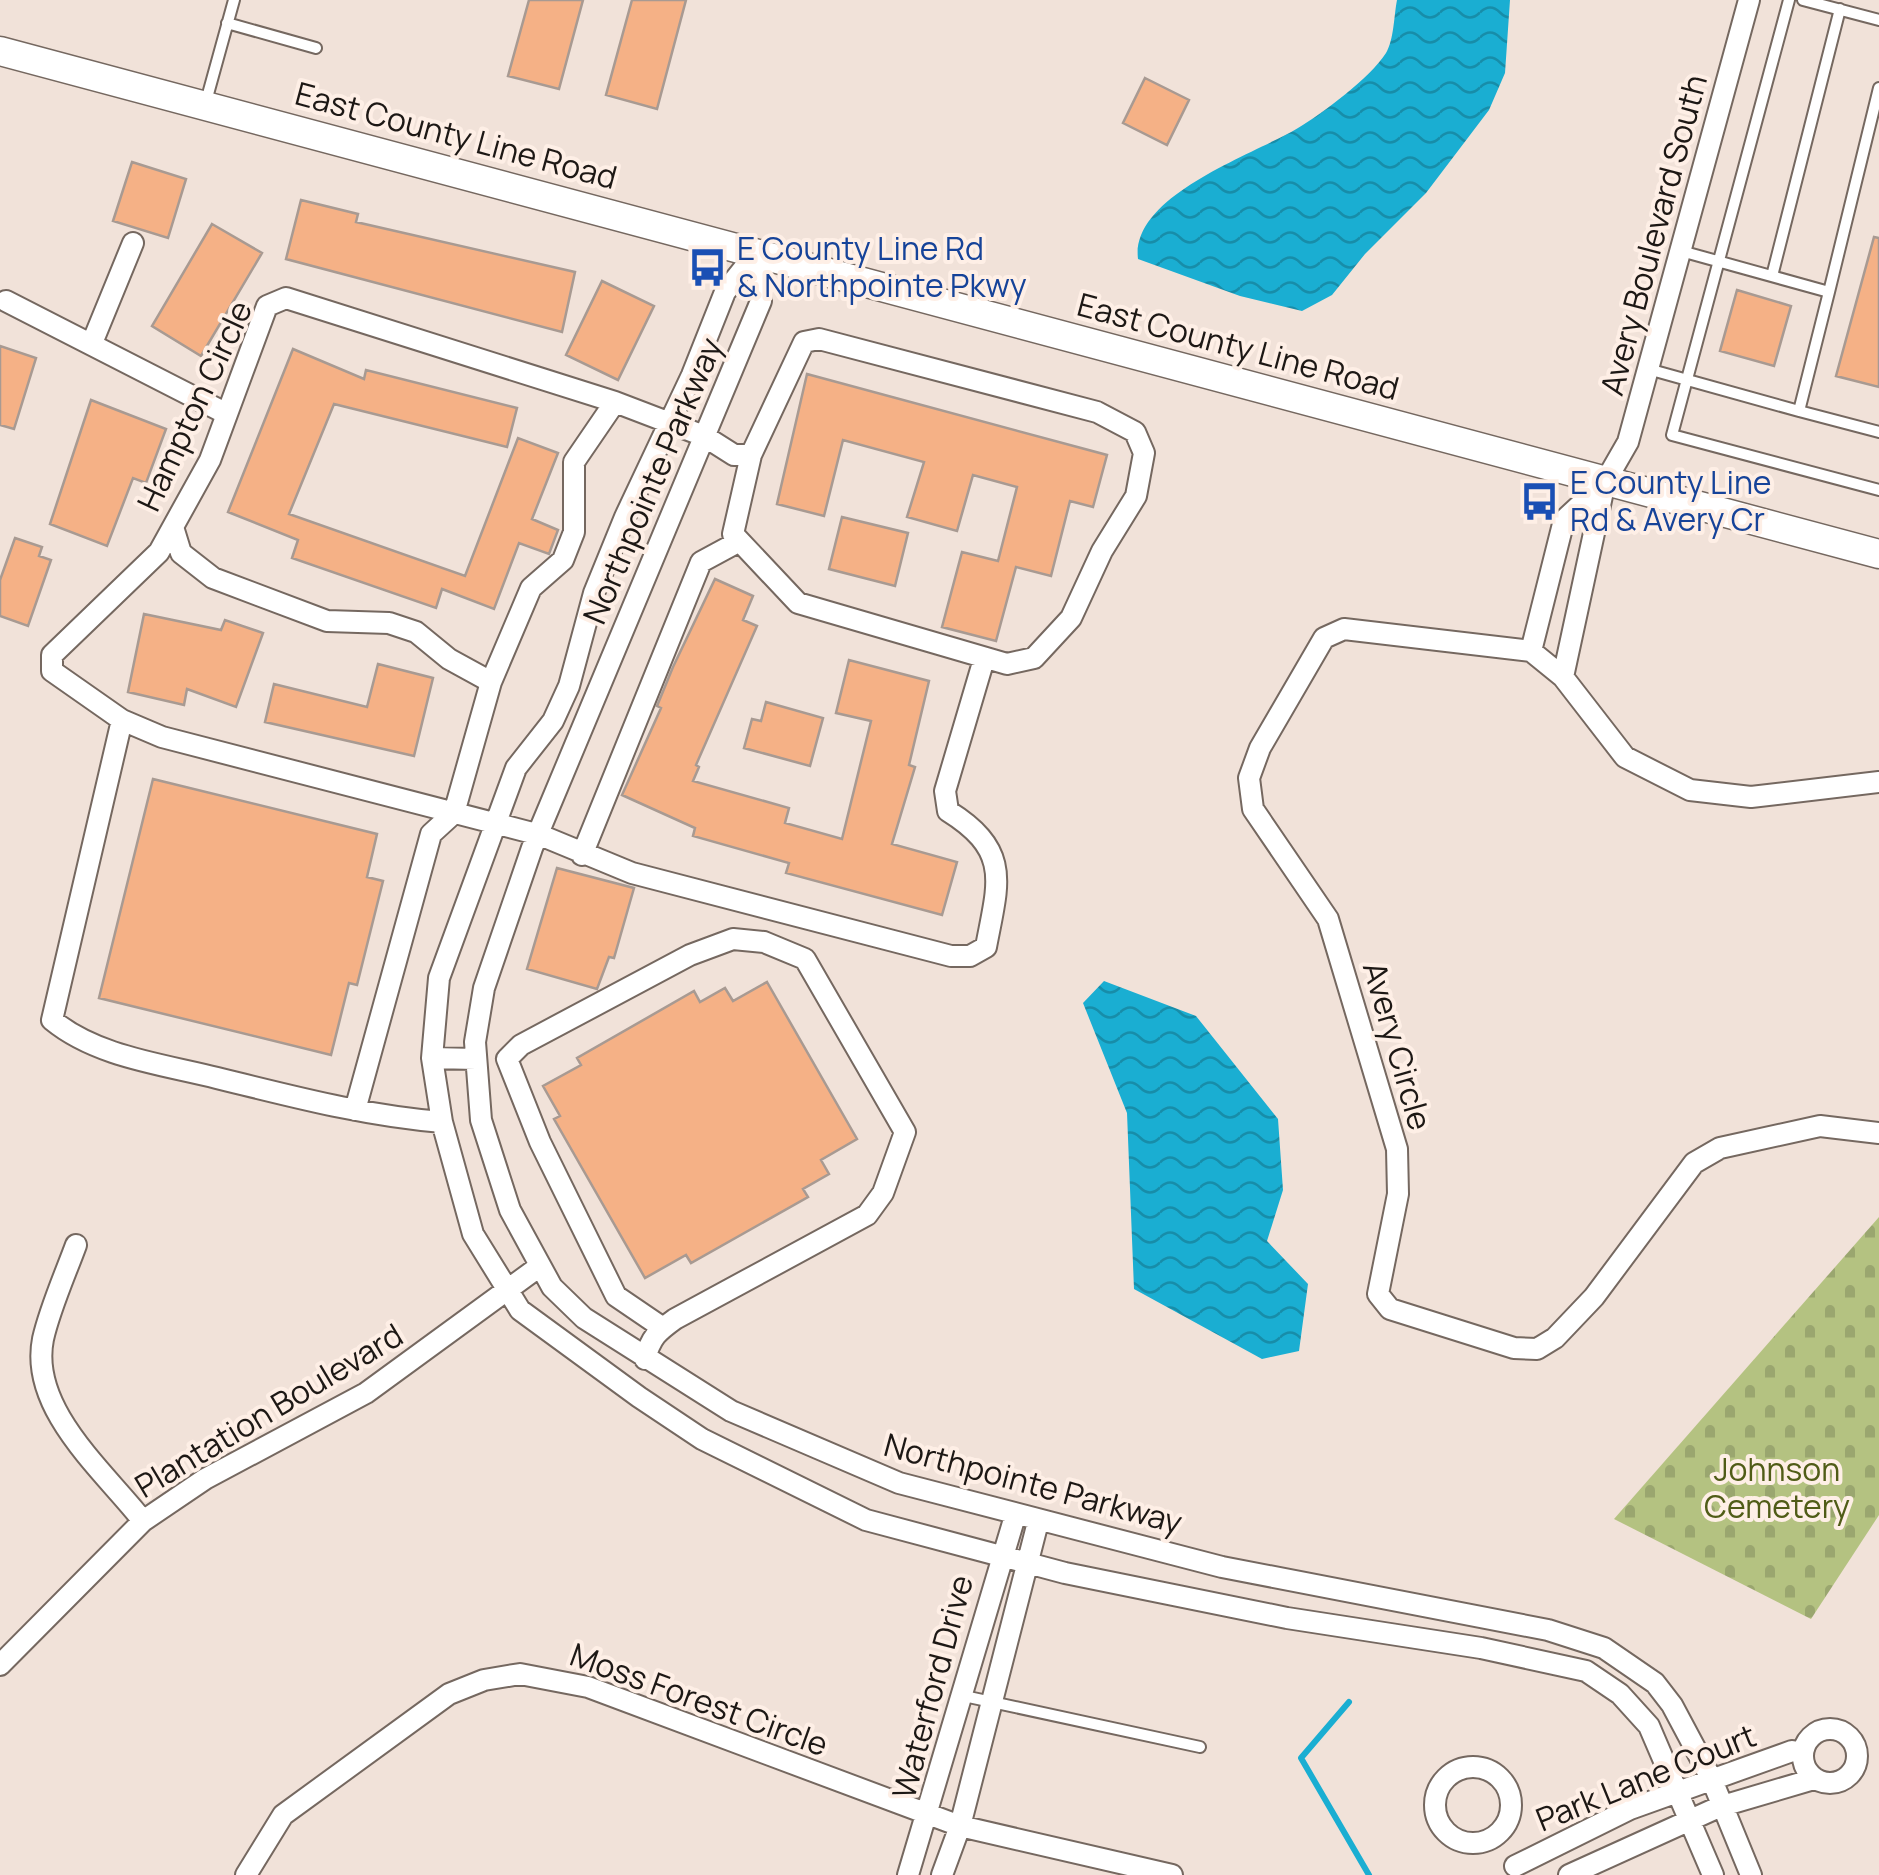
<svg xmlns="http://www.w3.org/2000/svg" width="1879" height="1875" viewBox="0 0 1879 1875" font-family="Manrope,sans-serif">
<style>
.cemetery{fill:url(#cemetery-stones)}
.water{fill:url(#water-waves)}
.lines{fill:none;stroke-linecap:round;stroke-linejoin:round}
.stream{stroke:#1aaed2;stroke-width:6}
.building{fill:#f5b186;stroke:#a89a92;stroke-width:2.5}
.service-casing{stroke:#756860;stroke-width:14}
.minor-casing{stroke:#756860;stroke-width:24}
.secondary-casing{stroke:#756860;stroke-width:31}
.service{stroke:#fff;stroke-width:10}
.minor{stroke:#fff;stroke-width:20}
.secondary{stroke:#fff;stroke-width:28}
.labels{text-anchor:middle;stroke-width:8;stroke-linejoin:round;paint-order:stroke}
.street-label{font-size:32px;fill:#1d1815;stroke:#feefe6}
.transit-label{font-size:32px;fill:#164399;stroke:#feefe6;text-anchor:start}
.park-label{font-size:32px;fill:#505c17;stroke:#feefe6}
</style>
<defs>
<pattern id="cemetery-stones" width="16" height="16" patternUnits="userSpaceOnUse" patternTransform="scale(2.5)"><rect width="16" height="16" fill="#b4c281"/><path d="M2 7V4a2 2 0 0 1 4 0v3zM10 15v-3a2 2 0 0 1 4 0v3z" fill="#9aa66f"/></pattern>
<pattern id="water-waves" width="16" height="10" patternUnits="userSpaceOnUse" patternTransform="scale(2.5)"><rect width="16" height="10" fill="#1aaed2"/><path d="M0 5q4-4 8 0t8 0" fill="none" stroke="#178da9"/></pattern>
</defs>
<rect width="100%" height="100%" fill="#f1e2d9"/>
<!-- cemetery -->
<path class="cemetery" d="M 1879,1217 L 1879,1515 L 1811,1619 L 1614,1519 Z"/>
<!-- water -->
<path class="water" d="M 1397,0 L 1510,0 L 1505,73 L 1489,110 L 1426,193 L 1365,254 L 1332,295 L 1302,311 L 1240,296 L 1138,259 C 1130,195 1255,154 1298,128 C 1323,113 1370,78 1386,53 C 1394,40 1394,15 1397,0 Z
M 1104,981 L 1196,1016 L 1278,1119 L 1283,1190 L 1267,1241 L 1308,1284 L 1299,1351 L 1262,1359 L 1134,1289 L 1127,1113 L 1083,1003 Z"/>
<g class="lines">
<!-- stream -->
<path class="stream" d="M 1349,1702 L 1301,1758 L 1369,1875"/>
</g>
<!-- building -->
<path class="building" d="M 529,0 L 583,0 L 559,89 L 508,76 Z
M 632,0 L 686,0 L 657,109 L 606,95 Z
M 1145,78 L 1189,100 L 1167,145 L 1123,123 Z
M 132,162 L 186,179 L 168,238 L 113,221 Z
M 301,200 L 358,214 L 356,222 L 575,272 L 562,332 L 286,259 Z
M 212,224 L 262,253 L 201,356 L 152,326 Z
M 1874,237 L 1879,238 L 1879,387 L 1836,376 Z
M 602,281 L 654,306 L 618,380 L 566,355 Z
M 1737,290 L 1791,306 L 1774,366 L 1720,351 Z
M 0,346 L 36,358 L 14,429 L 0,425 Z
M 293,349 L 364,379 L 366,370 L 517,408 L 507,447 L 334,404 L 289,514 L 465,576 L 518,438 L 558,453 L 532,519 L 558,530 L 549,554 L 519,543 L 494,609 L 442,589 L 436,608 L 292,558 L 298,540 L 228,512 Z
M 807,374 L 1107,455 L 1093,507 L 1070,501 L 1051,576 L 1016,567 L 996,641 L 942,627 L 962,552 L 998,561 L 1017,487 L 973,475 L 957,531 L 907,517 L 924,462 L 843,440 L 824,516 L 777,504 Z
M 91,400 L 166,429 L 146,483 L 133,478 L 107,546 L 50,524 Z
M 842,517 L 908,533 L 895,586 L 829,569 Z
M 15,538 L 42,547 L 39,556 L 51,560 L 28,626 L 0,616 L 0,580 Z
M 715,579 L 753,596 L 743,620 L 757,626 L 696,765 L 699,767 L 693,781 L 789,808 L 785,823 L 842,839 L 871,721 L 836,713 L 849,660 L 929,681 L 909,765 L 915,767 L 892,844 L 957,862 L 942,915 L 786,873 L 789,863 L 693,836 L 695,828 L 622,795 L 661,708 L 657,706 L 673,667 Z
M 144,614 L 221,630 L 225,620 L 263,633 L 236,707 L 187,689 L 184,705 L 128,692 Z
M 378,664 L 433,678 L 414,756 L 265,722 L 274,684 L 367,707 Z
M 766,702 L 823,718 L 810,766 L 744,748 L 752,719 L 761,721 Z
M 153,779 L 377,834 L 367,877 L 383,881 L 357,985 L 349,983 L 331,1055 L 99,998 Z
M 557,868 L 634,888 L 614,958 L 609,957 L 597,989 L 527,969 Z
M 767,982 L 857,1139 L 821,1160 L 829,1174 L 803,1189 L 808,1197 L 691,1263 L 686,1255 L 645,1278 L 554,1119 L 560,1116 L 543,1086 L 581,1065 L 577,1058 L 694,991 L 700,1002 L 725,988 L 733,1001 Z"/>
<g class="lines">
<defs>
<path id="service" d="M 1789,0 L 1672,435 L 1879,490
M 1803,0 L 1879,20
M 227,23 L 316,48
M 205,105 L 234,0
M 1681,251 L 1829,292 L 1879,88
M 1772,276 L 1840,9
M 1648,369 L 1799,411 L 1829,292
M 1799,411 L 1879,432
M 964,1696 L 1200,1747"/>
<path id="minor" d="M 756,253 L 725,292 L 692,375 L 625,517 L 594,593 L 569,686 L 553,721 L 516,768 L 439,978 L 432,1058 L 442,1122 L 473,1234 L 520,1310 L 639,1397 L 702,1439 L 866,1520 L 1065,1573 L 1287,1618 L 1481,1648 L 1586,1671 L 1620,1694 L 1649,1726 L 1713,1875
M 756,253 L 761,301 L 532,848 L 484,988 L 475,1042 L 481,1120 L 510,1210 L 552,1287 L 584,1318 L 731,1411 L 899,1483 L 1222,1567 L 1548,1630 L 1604,1648 L 1655,1683 L 1672,1705 L 1712,1780 L 1751,1875
M 6,301 L 227,414
M 92,343 L 133,243
M 1605,482 L 1628,442 L 1749,0
M 173,527 L 181,553 L 213,578 L 327,621 L 389,623 L 416,632 L 449,659 L 491,682
M 1531,651 L 1564,520 L 1605,482 L 1563,677
M 122,720 L 162,737 L 540,835 L 632,873 L 951,956 L 970,956 L 986,947 C 998,883 1012,851 948,811 L 945,791 L 984,659
M 1879,782 L 1751,797 L 1690,790 L 1625,757 L 1563,677 L 1531,651 L 1344,629 L 1324,638 L 1260,748 L 1249,778 L 1253,809 L 1328,919 L 1397,1149 L 1398,1194 L 1378,1294 L 1390,1309 L 1514,1348 L 1537,1349 L 1555,1338 L 1594,1297 L 1694,1163 L 1720,1148 L 1820,1126 L 1879,1133
M 582,855 L 701,562 L 738,542
M 432,1058 L 476,1059
M 355,1110 L 431,834 L 454,813 L 491,682 L 531,588 L 563,560 L 574,532 L 574,462 L 615,402
M 442,1122 C 365,1116 291,1096 217,1078 C 162,1064 97,1057 52,1020 L 122,720 L 52,671 L 52,655 L 159,552 L 210,460 L 267,306 L 286,298 L 615,402 L 704,436 L 734,455 L 751,455 L 804,342 L 819,339 L 1097,412 L 1135,432 L 1144,453 L 1136,496 L 1102,551 L 1071,618 L 1034,658 L 1007,664 L 798,603 L 733,534 L 751,455
M 76,1245 C 65,1275 50,1308 43,1339 C 29,1409 104,1471 143,1521
M 645,1359 C 651,1337 657,1332 675,1319 L 867,1215 L 883,1193 L 905,1132 L 805,959 L 764,942 L 733,939 L 690,955 L 521,1045 L 507,1059 L 540,1142 L 616,1296 L 663,1328
M 0,1665 L 143,1521 L 205,1479 L 366,1393 L 540,1266
M1803 1756a27 27 0 1 1 54 0a27 27 0 1 1-54 0Z
M1435 1805a38 38 0 1 1 76 0a38 38 0 1 1-76 0Z
M 1515,1866 L 1630,1809 L 1792,1751 L 1802,1753
M 246,1875 L 283,1815 L 449,1694 L 484,1680 L 520,1674 L 588,1687 L 960,1826 L 1172,1875
M 908,1875 L 1015,1516
M 942,1875 L 960,1826 L 1038,1522
M 1569,1875 L 1719,1807 L 1814,1779"/>
<path id="secondary" d="M 0,51 L 1879,554"/>
</defs>
<!-- service casing -->
<use href="#service" class="service-casing"/>
<!-- minor casing -->
<use href="#minor" class="minor-casing"/>
<!-- secondary casing -->
<use href="#secondary" class="secondary-casing"/>
<!-- service -->
<use href="#service" class="service"/>
<!-- minor -->
<use href="#minor" class="minor"/>
<!-- secondary -->
<use href="#secondary" class="secondary"/>
</g>
<!-- icons -->
<defs>
<symbol id="bus-bare" viewBox="-9 -9 18 18"><path d="M-5-6H5V4H4V6H2V4H-2V6H-4V4H-5ZM-3.5-4V0h7V-4ZM-3.5 1.2v1.5H-2V1.2ZM2 1.2v1.5H3.5V1.2Z" fill="#1a4fb4" stroke="#feefe6" stroke-width="2.5" paint-order="stroke"/></symbol>
</defs>
<g fill-rule="evenodd">
<use href="#bus-bare" x="680" y="240" width="55" height="55"/>
<use href="#bus-bare" x="1512" y="474" width="55" height="55"/>
</g>
<g class="labels">
<!-- street labels -->
<g class="street-label">
<text transform="translate(456 136) rotate(15)" y="11">East County Line Road</text>
<text transform="translate(1654 235) rotate(-75)" y="11">Avery Boulevard South</text>
<text transform="translate(1238 347) rotate(15)" y="11">East County Line Road</text>
<text transform="translate(195 406) rotate(-65)" y="11">Hampton Circle</text>
<text transform="translate(653 481) rotate(-67)" y="11">Northpointe Parkway</text>
<text transform="translate(1397 1046) rotate(74)" y="11">Avery Circle</text>
<text transform="translate(269 1411) rotate(-31)" y="11">Plantation Boulevard</text>
<text transform="translate(1033 1484) rotate(15)" y="11">Northpointe Parkway</text>
<text transform="translate(933 1687) rotate(-75)" y="11">Waterford Drive</text>
<text transform="translate(699 1700) rotate(20)" y="11">Moss Forest Circle</text>
<text transform="translate(1646 1778) rotate(-22)" y="11">Park Lane Court</text>
</g>
<!-- transit labels -->
<g class="transit-label">
<text x="737" y="260">E County Line Rd<tspan x="737" dy="37">&amp; Northpointe Pkwy</tspan></text>
<text x="1570" y="494">E County Line<tspan x="1570" dy="37">Rd &amp; Avery Cr</tspan></text>
</g>
<!-- park labels -->
<g class="park-label">
<text x="1777" y="1481">Johnson<tspan x="1777" dy="37">Cemetery</tspan></text>
</g>
</g>
</svg>
